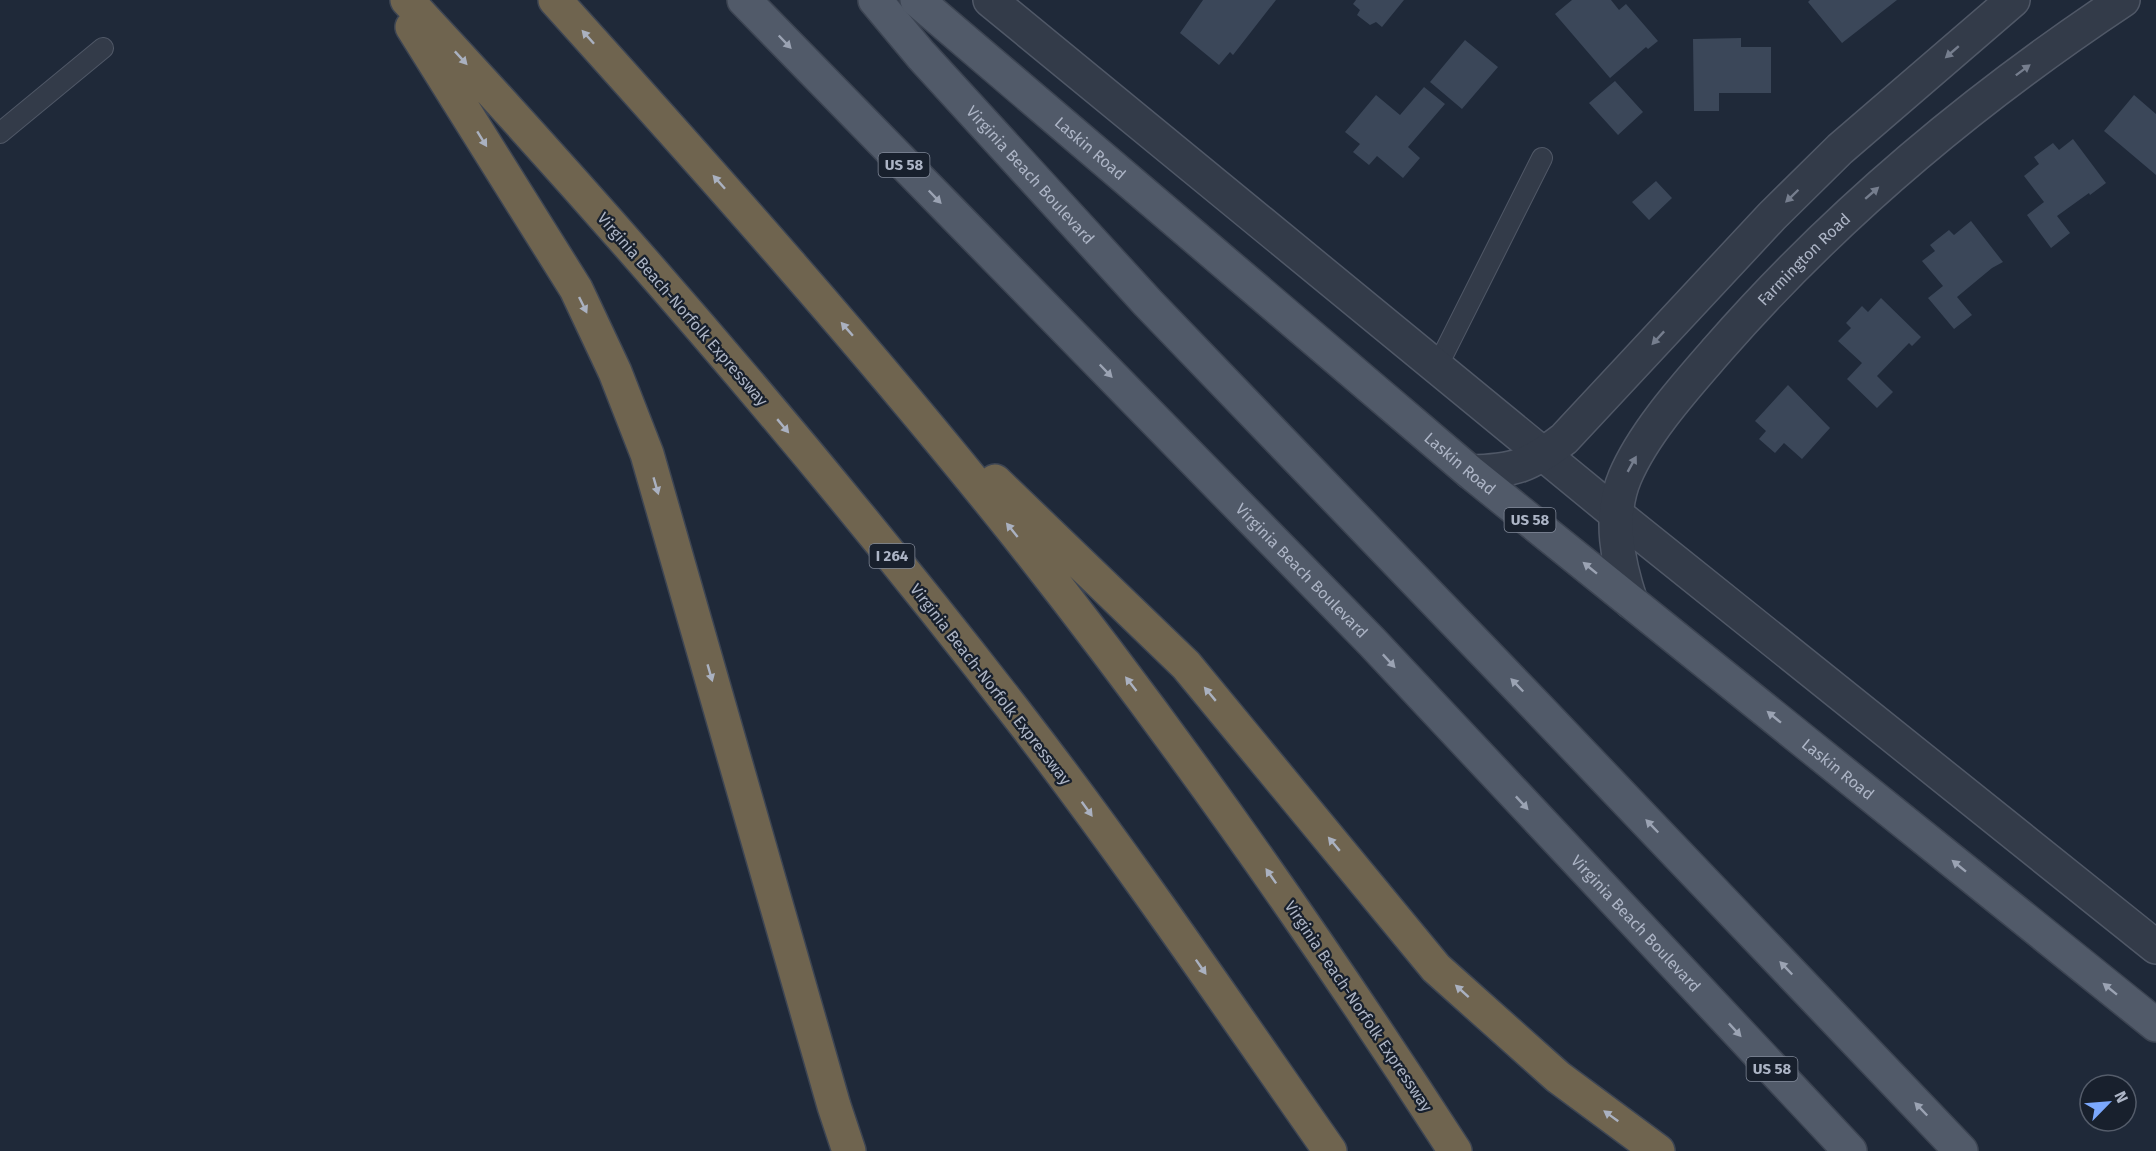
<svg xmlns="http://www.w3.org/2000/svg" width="2156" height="1151" viewBox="0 0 2156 1151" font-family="'Fira Sans',sans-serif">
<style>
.building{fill:#3b4759}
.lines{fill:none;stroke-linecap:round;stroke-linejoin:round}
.service-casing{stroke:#505867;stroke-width:22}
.minor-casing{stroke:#505867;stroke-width:36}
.primary-casing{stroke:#3c4452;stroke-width:36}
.motorway-casing{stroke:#3d4553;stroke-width:36}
.service{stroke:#333b49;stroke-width:20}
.minor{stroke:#333b49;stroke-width:33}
.primary{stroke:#515a69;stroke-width:33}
.motorway{stroke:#6f644f;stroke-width:33}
.oneway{fill:#aab1c0}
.oneway2{fill:#9ba3b3}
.oneway3{fill:#767e8e}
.labels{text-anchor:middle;stroke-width:4.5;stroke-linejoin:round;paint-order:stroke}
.shield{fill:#18202d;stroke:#808898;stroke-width:1.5}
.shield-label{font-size:15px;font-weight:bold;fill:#adb5c6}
.street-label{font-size:16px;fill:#adb5c6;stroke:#18202d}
</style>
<rect width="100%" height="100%" fill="#1f2939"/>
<!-- building -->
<path class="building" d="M 1203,0 L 1276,0 L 1233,55 L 1230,52 L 1219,65 L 1180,33 Z
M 1356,0 L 1404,0 L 1382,27 L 1376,22 L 1370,25 L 1357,15 L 1360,10 L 1353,4 Z
M 1572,0 L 1611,0 L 1619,10 L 1626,4 L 1658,41 L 1648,49 L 1646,47 L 1610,78 L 1555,14 Z
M 1810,0 L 1897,0 L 1842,43 L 1808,2 Z
M 1741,38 L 1741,47 L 1771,47 L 1771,93 L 1719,93 L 1719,111 L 1694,111 L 1693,39 Z
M 1465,40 L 1498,67 L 1462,109 L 1430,82 Z
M 1615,81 L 1643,112 L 1618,135 L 1589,103 Z
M 1424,87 L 1445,104 L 1408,147 L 1420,158 L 1403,178 L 1377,156 L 1369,165 L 1353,152 L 1360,144 L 1345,132 L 1376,95 L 1400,115 Z
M 2134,95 L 2156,114 L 2156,175 L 2104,131 Z
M 2073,139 L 2106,183 L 2090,195 L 2089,193 L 2057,216 L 2070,233 L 2051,248 L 2027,215 L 2044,202 L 2024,176 L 2039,164 L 2034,157 L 2053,143 L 2059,150 Z
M 1656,181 L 1672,198 L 1649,220 L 1632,202 Z
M 1971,221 L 2003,262 L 1992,268 L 1957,297 L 1972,315 L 1954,329 L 1928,298 L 1943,286 L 1922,261 L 1935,251 L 1930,245 L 1949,230 L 1954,235 Z
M 1881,298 L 1921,337 L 1912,346 L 1909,343 L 1877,376 L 1893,392 L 1877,408 L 1847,379 L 1862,363 L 1838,341 L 1851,328 L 1846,323 L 1862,306 L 1868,312 Z
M 1788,385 L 1830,428 L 1802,459 L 1784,443 L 1775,453 L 1759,439 L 1766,431 L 1755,421 Z"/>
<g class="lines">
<defs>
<path id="service" d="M 0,133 L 103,48
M 1437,367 L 1542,158"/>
<g id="minor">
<path d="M 990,0 L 1616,514 L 2156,947"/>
<path d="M 1470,472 C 1514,471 1529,466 1564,439 L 1772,216 L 1840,149 L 2013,0"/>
<path id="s1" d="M 1631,602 C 1618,563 1608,517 1625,477 C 1644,432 1686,386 1718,349 C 1836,214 1974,99 2123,0"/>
</g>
<g id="primary">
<path id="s2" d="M 744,0 L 1372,642 L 1850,1151"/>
<path id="s3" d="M 875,0 L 921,55 L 1148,303 L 1538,708 L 1961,1151"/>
<path id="s4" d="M 917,0 L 1470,472 L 2156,1025"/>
</g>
<path id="motorway" d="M 407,0 C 623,232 830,472 1023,722 C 1130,861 1229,1007 1330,1151
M 555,0 C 713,175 869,350 1016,534 C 1173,732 1318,939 1455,1151
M 412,27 L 576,289 L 615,372 L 647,454 L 834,1106 L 849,1151
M 995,481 L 1186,665 L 1436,968 L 1558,1077 L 1658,1151"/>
</defs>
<!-- service casing -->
<use href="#service" class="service-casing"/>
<!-- minor casing -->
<use href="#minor" class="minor-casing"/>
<!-- primary casing -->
<use href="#primary" class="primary-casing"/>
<!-- motorway casing -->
<use href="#motorway" class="motorway-casing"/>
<!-- service -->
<use href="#service" class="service"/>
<!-- minor -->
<use href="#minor" class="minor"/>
<!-- primary -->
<use href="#primary" class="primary"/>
<!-- motorway -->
<use href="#motorway" class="motorway"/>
</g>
<!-- one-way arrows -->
<defs><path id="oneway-solid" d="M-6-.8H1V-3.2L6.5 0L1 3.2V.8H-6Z" transform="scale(1.5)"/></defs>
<g class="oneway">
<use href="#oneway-solid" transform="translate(588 37) rotate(-132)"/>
<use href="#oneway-solid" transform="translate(461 58) rotate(47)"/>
<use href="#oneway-solid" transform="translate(482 139) rotate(58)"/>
<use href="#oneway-solid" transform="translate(719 182) rotate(-132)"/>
<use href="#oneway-solid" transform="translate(583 305) rotate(64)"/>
<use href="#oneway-solid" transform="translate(847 329) rotate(-131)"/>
<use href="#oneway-solid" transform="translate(783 426) rotate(50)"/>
<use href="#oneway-solid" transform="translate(656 486) rotate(74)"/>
<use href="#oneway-solid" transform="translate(1012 530) rotate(-129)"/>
<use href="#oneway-solid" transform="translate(710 673) rotate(74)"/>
<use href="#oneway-solid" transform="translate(1131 684) rotate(-128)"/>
<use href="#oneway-solid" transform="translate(1210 694) rotate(-130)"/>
<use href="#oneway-solid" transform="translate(1087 809) rotate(54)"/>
<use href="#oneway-solid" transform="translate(1334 844) rotate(-130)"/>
<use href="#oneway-solid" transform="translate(1271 876) rotate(-125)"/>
<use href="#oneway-solid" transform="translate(1201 967) rotate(55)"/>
<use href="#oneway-solid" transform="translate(1462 991) rotate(-138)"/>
<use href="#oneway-solid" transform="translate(1611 1116) rotate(-144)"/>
</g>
<g class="oneway2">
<use href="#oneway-solid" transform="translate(785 42) rotate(46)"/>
<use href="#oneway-solid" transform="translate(935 197) rotate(46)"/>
<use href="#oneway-solid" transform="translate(1106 371) rotate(46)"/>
<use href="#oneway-solid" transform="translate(1590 568) rotate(-141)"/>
<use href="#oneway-solid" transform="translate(1389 661) rotate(47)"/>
<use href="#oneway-solid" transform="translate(1517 685) rotate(-134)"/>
<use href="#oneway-solid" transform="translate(1774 717) rotate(-141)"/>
<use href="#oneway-solid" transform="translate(1522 803) rotate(47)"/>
<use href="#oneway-solid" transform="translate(1652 826) rotate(-134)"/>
<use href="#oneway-solid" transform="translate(1959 866) rotate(-141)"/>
<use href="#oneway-solid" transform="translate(1786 968) rotate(-134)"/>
<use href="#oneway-solid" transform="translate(2110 989) rotate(-141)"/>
<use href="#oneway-solid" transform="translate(1735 1030) rotate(47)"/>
<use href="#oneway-solid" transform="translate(1921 1109) rotate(-134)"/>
</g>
<g class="oneway3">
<use href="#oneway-solid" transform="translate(1952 52) rotate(139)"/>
<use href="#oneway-solid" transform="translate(2023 70) rotate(-37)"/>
<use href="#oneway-solid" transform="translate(1872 193) rotate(-41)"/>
<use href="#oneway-solid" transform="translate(1792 196) rotate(136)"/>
<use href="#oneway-solid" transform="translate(1658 338) rotate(133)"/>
<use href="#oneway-solid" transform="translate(1632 464) rotate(-61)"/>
</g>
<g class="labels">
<!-- shield labels -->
<g class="shield">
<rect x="878.5" y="153" width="51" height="24" rx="4.5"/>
<rect x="1504.5" y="508" width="51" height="24" rx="4.5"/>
<rect x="869.5" y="544" width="45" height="24" rx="4.5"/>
<rect x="1746.5" y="1057" width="51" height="24" rx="4.5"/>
</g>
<g class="shield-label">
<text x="904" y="170">US 58</text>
<text x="1530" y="525">US 58</text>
<text x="892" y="561">I 264</text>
<text x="1772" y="1074">US 58</text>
</g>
<!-- street labels -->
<g class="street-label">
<text dy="6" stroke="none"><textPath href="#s4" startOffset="228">Laskin Road</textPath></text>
<text dy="6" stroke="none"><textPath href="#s3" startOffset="234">Virginia Beach Boulevard</textPath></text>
<text dy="6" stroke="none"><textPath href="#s1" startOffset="411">Farmington Road</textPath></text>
<text transform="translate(683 309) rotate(49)" y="6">Virginia Beach-Norfolk Expressway</text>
<text dy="6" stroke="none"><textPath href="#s4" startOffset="714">Laskin Road</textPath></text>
<text dy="6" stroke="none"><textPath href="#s2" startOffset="798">Virginia Beach Boulevard</textPath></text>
<text transform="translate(991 684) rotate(52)" y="6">Virginia Beach-Norfolk Expressway</text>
<text dy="6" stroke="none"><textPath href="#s4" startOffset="1200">Laskin Road</textPath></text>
<text dy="6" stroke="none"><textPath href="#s2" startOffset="1284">Virginia Beach Boulevard</textPath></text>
<text transform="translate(1359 1006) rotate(56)" y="6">Virginia Beach-Norfolk Expressway</text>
</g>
</g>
<!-- north arrow -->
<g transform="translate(2108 1103) rotate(65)"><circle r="28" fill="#18202d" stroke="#545c6a" stroke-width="1.5"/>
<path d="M0-4.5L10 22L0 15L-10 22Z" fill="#7ba8fd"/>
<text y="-9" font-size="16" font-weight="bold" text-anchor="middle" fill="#adb5c6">N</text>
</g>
</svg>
